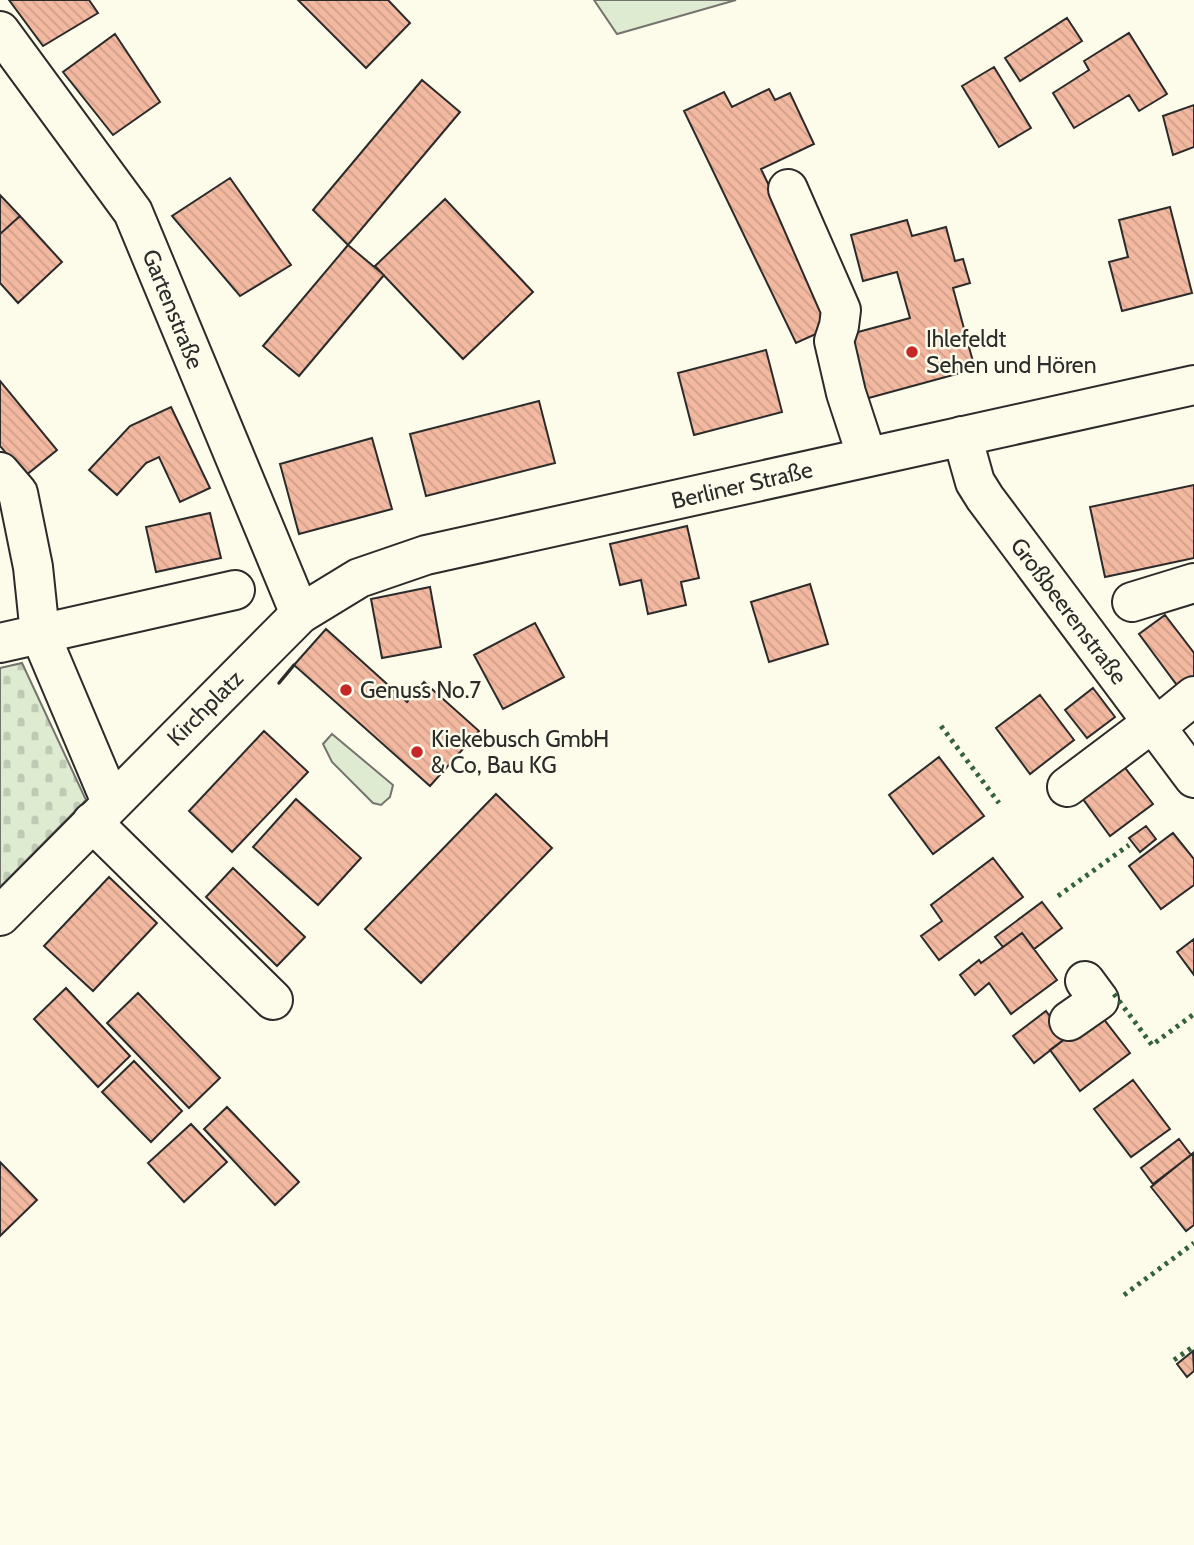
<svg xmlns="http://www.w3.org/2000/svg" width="1194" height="1545" viewBox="0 0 1194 1545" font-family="Cabin,sans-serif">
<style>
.grass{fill:#deebd1;stroke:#74746e;stroke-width:2}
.cemetery{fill:url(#cemetery-stones);stroke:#74746e;stroke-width:2}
.building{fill:url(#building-back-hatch);stroke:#2b2b2b;stroke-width:2}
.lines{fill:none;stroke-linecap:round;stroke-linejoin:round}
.minor-casing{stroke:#2b2b2b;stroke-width:42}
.major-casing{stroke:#2b2b2b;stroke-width:42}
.minor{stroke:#fdfbea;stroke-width:38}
.major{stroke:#fdfbea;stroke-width:38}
.hedge{stroke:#34623c;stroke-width:5;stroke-dasharray:3.5 5;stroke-linecap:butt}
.wall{stroke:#2b2b2b;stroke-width:3.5}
.poi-dot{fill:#c62828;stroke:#fdfbea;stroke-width:2.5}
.labels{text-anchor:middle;stroke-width:5;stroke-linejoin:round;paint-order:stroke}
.street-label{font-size:23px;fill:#2b2b2b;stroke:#fdfbea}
.poi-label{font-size:23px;fill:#2b2b2b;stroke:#fdfbea;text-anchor:start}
</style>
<defs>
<pattern id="cemetery-stones" width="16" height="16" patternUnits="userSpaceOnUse" patternTransform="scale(1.75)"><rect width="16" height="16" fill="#deebd1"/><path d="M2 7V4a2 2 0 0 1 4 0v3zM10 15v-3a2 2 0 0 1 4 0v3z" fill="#bfcab4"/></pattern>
<pattern id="building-back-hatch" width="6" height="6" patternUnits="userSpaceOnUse" patternTransform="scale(1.75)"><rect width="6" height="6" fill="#f2b8a0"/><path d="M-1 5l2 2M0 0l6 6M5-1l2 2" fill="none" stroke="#d09e8a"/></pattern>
</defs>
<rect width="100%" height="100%" fill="#fdfbea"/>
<!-- grass -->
<path class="grass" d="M 594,0 L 736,0 L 617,34 Z
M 332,734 L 393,785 L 390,797 L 381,805 L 373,803 L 332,762 L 323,744 Z"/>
<!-- cemetery -->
<path class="cemetery" d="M 22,663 L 86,800 L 0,887 L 0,668 Z"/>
<!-- building -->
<path class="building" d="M 9,0 L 89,0 L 98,13 L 43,46 Z
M 298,0 L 388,0 L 410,23 L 366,68 Z
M 1067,18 L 1082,41 L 1020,81 L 1005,58 Z
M 1129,33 L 1167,94 L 1139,111 L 1129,95 L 1074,128 L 1053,93 L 1089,70 L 1084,61 Z
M 115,34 L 160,102 L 113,135 L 63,72 Z
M 994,67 L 1031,128 L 999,147 L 962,86 Z
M 422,80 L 460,112 L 348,245 L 313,210 Z
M 769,89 L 775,100 L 790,93 L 814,144 L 761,169 L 836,325 L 796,343 L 684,111 L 724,92 L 732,107 Z
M 1194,105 L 1194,147 L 1173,155 L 1163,116 Z
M 230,178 L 291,265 L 240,296 L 172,216 Z
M 0,195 L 20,216 L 0,234 Z
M 445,199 L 533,292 L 463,359 L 375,266 Z
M 1170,207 L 1192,293 L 1122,311 L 1109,262 L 1128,257 L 1119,220 Z
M 20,216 L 62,262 L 18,303 L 0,283 L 0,234 Z
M 907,220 L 912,236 L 946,227 L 955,261 L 963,259 L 970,283 L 953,288 L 975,369 L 865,399 L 847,335 L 910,318 L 897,272 L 863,281 L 851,235 Z
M 348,245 L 384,275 L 299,376 L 263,346 Z
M 766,350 L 782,412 L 694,435 L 678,373 Z
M 0,381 L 57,450 L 25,476 L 0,446 Z
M 539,401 L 555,463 L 426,496 L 410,434 Z
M 171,407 L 210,488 L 180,502 L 159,457 L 146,463 L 117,495 L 89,470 L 130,426 Z
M 372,438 L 392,509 L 299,534 L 280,464 Z
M 1194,485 L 1194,558 L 1105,577 L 1090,507 Z
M 210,513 L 221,558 L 156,572 L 146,527 Z
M 687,526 L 699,578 L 681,582 L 686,605 L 648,614 L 641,580 L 620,585 L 610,544 Z
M 810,584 L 828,644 L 769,662 L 751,602 Z
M 430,587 L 441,647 L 382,658 L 371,599 Z
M 1165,615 L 1194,653 L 1194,683 L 1182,692 L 1139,634 Z
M 535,623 L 564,677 L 503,709 L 474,655 Z
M 326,629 L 407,702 L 424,682 L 479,731 L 430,786 L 294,665 Z
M 1093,688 L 1115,717 L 1087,738 L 1065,710 Z
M 1040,695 L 1074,740 L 1030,774 L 996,728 Z
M 264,731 L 308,772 L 232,852 L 189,811 Z
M 939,757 L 984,816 L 933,854 L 889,795 Z
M 1119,760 L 1153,804 L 1110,836 L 1077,791 Z
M 496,794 L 552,848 L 421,983 L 365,929 Z
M 296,799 L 361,858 L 318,905 L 253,847 Z
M 1146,826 L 1156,839 L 1140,852 L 1129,838 Z
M 1173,833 L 1194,859 L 1194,885 L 1161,909 L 1129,866 Z
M 993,858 L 1023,897 L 939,960 L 921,936 L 942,921 L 931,905 Z
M 233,868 L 305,937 L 277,966 L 206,897 Z
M 109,877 L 157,923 L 93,991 L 44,946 Z
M 1042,902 L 1062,928 L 1034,949 L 1022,933 L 1003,947 L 995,937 Z
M 1022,933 L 1057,980 L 1011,1014 L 989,983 L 975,995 L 960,975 L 979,960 L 981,963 Z
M 1194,939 L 1194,975 L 1177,952 Z
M 66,988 L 130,1056 L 98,1087 L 34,1019 Z
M 138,993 L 220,1078 L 189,1108 L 107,1023 Z
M 1046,1011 L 1066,1038 L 1034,1063 L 1013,1036 Z
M 1099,1013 L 1130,1053 L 1080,1091 L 1050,1050 Z
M 134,1061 L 182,1111 L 151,1142 L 102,1092 Z
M 1133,1080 L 1170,1129 L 1131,1157 L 1094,1109 Z
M 227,1107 L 299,1182 L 275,1205 L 204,1129 Z
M 191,1124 L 227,1162 L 184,1202 L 148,1163 Z
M 1179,1139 L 1191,1155 L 1153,1184 L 1141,1168 Z
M 1193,1153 L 1194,1225 L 1186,1231 L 1151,1187 Z
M 0,1162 L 37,1200 L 0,1236 Z
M 1193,1351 L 1194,1371 L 1187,1377 L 1177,1364 Z"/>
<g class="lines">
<defs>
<path id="minor" d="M 0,31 L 133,212 L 300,614
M 788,189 L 841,310 L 839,326 L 834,341 L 846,393 L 867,457
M 962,436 L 975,482 L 985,498 L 1194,778
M 0,472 L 18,493 L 33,567 L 40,634 L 111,802
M 1132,602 L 1194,583
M 0,643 L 235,590
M 1156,727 L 1194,696
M 1067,787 L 1152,723
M 92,822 L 273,1000
M 1069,1021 L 1099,1000 L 1085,981"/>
<path id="major" d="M 0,916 L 300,614 L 359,578 L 426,555 L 1194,385"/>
</defs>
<!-- minor casing -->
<use href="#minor" class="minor-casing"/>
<!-- major casing -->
<use href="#major" class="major-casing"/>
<!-- minor -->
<use href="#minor" class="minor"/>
<!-- major -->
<use href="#major" class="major"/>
<!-- hedge -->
<path class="hedge" d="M 941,726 L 999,803
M 1058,896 L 1129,845
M 1114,994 L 1152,1045 L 1194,1014
M 1124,1295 L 1194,1243
M 1174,1360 L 1194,1346"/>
<!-- wall -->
<path class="wall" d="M 279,683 L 294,665"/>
</g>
<!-- markers -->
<g class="poi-dot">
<circle cx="912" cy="352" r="7"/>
<circle cx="346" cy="690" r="7"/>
<circle cx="417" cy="752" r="7"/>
</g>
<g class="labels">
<!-- street labels -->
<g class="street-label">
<text transform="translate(173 309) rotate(68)" y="8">Gartenstraße</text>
<text transform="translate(742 485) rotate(-13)" y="8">Berliner Straße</text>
<text transform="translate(1069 611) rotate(53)" y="8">Großbeerenstraße</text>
<text transform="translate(205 708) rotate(-45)" y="8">Kirchplatz</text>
</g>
<!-- poi labels -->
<g class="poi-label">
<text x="926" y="347">Ihlefeldt<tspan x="926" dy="26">Sehen und Hören</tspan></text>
<text x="360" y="698">Genuss No.7</text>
<text x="431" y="747">Kiekebusch GmbH<tspan x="431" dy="26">&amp; Co, Bau KG</tspan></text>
</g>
</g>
</svg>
